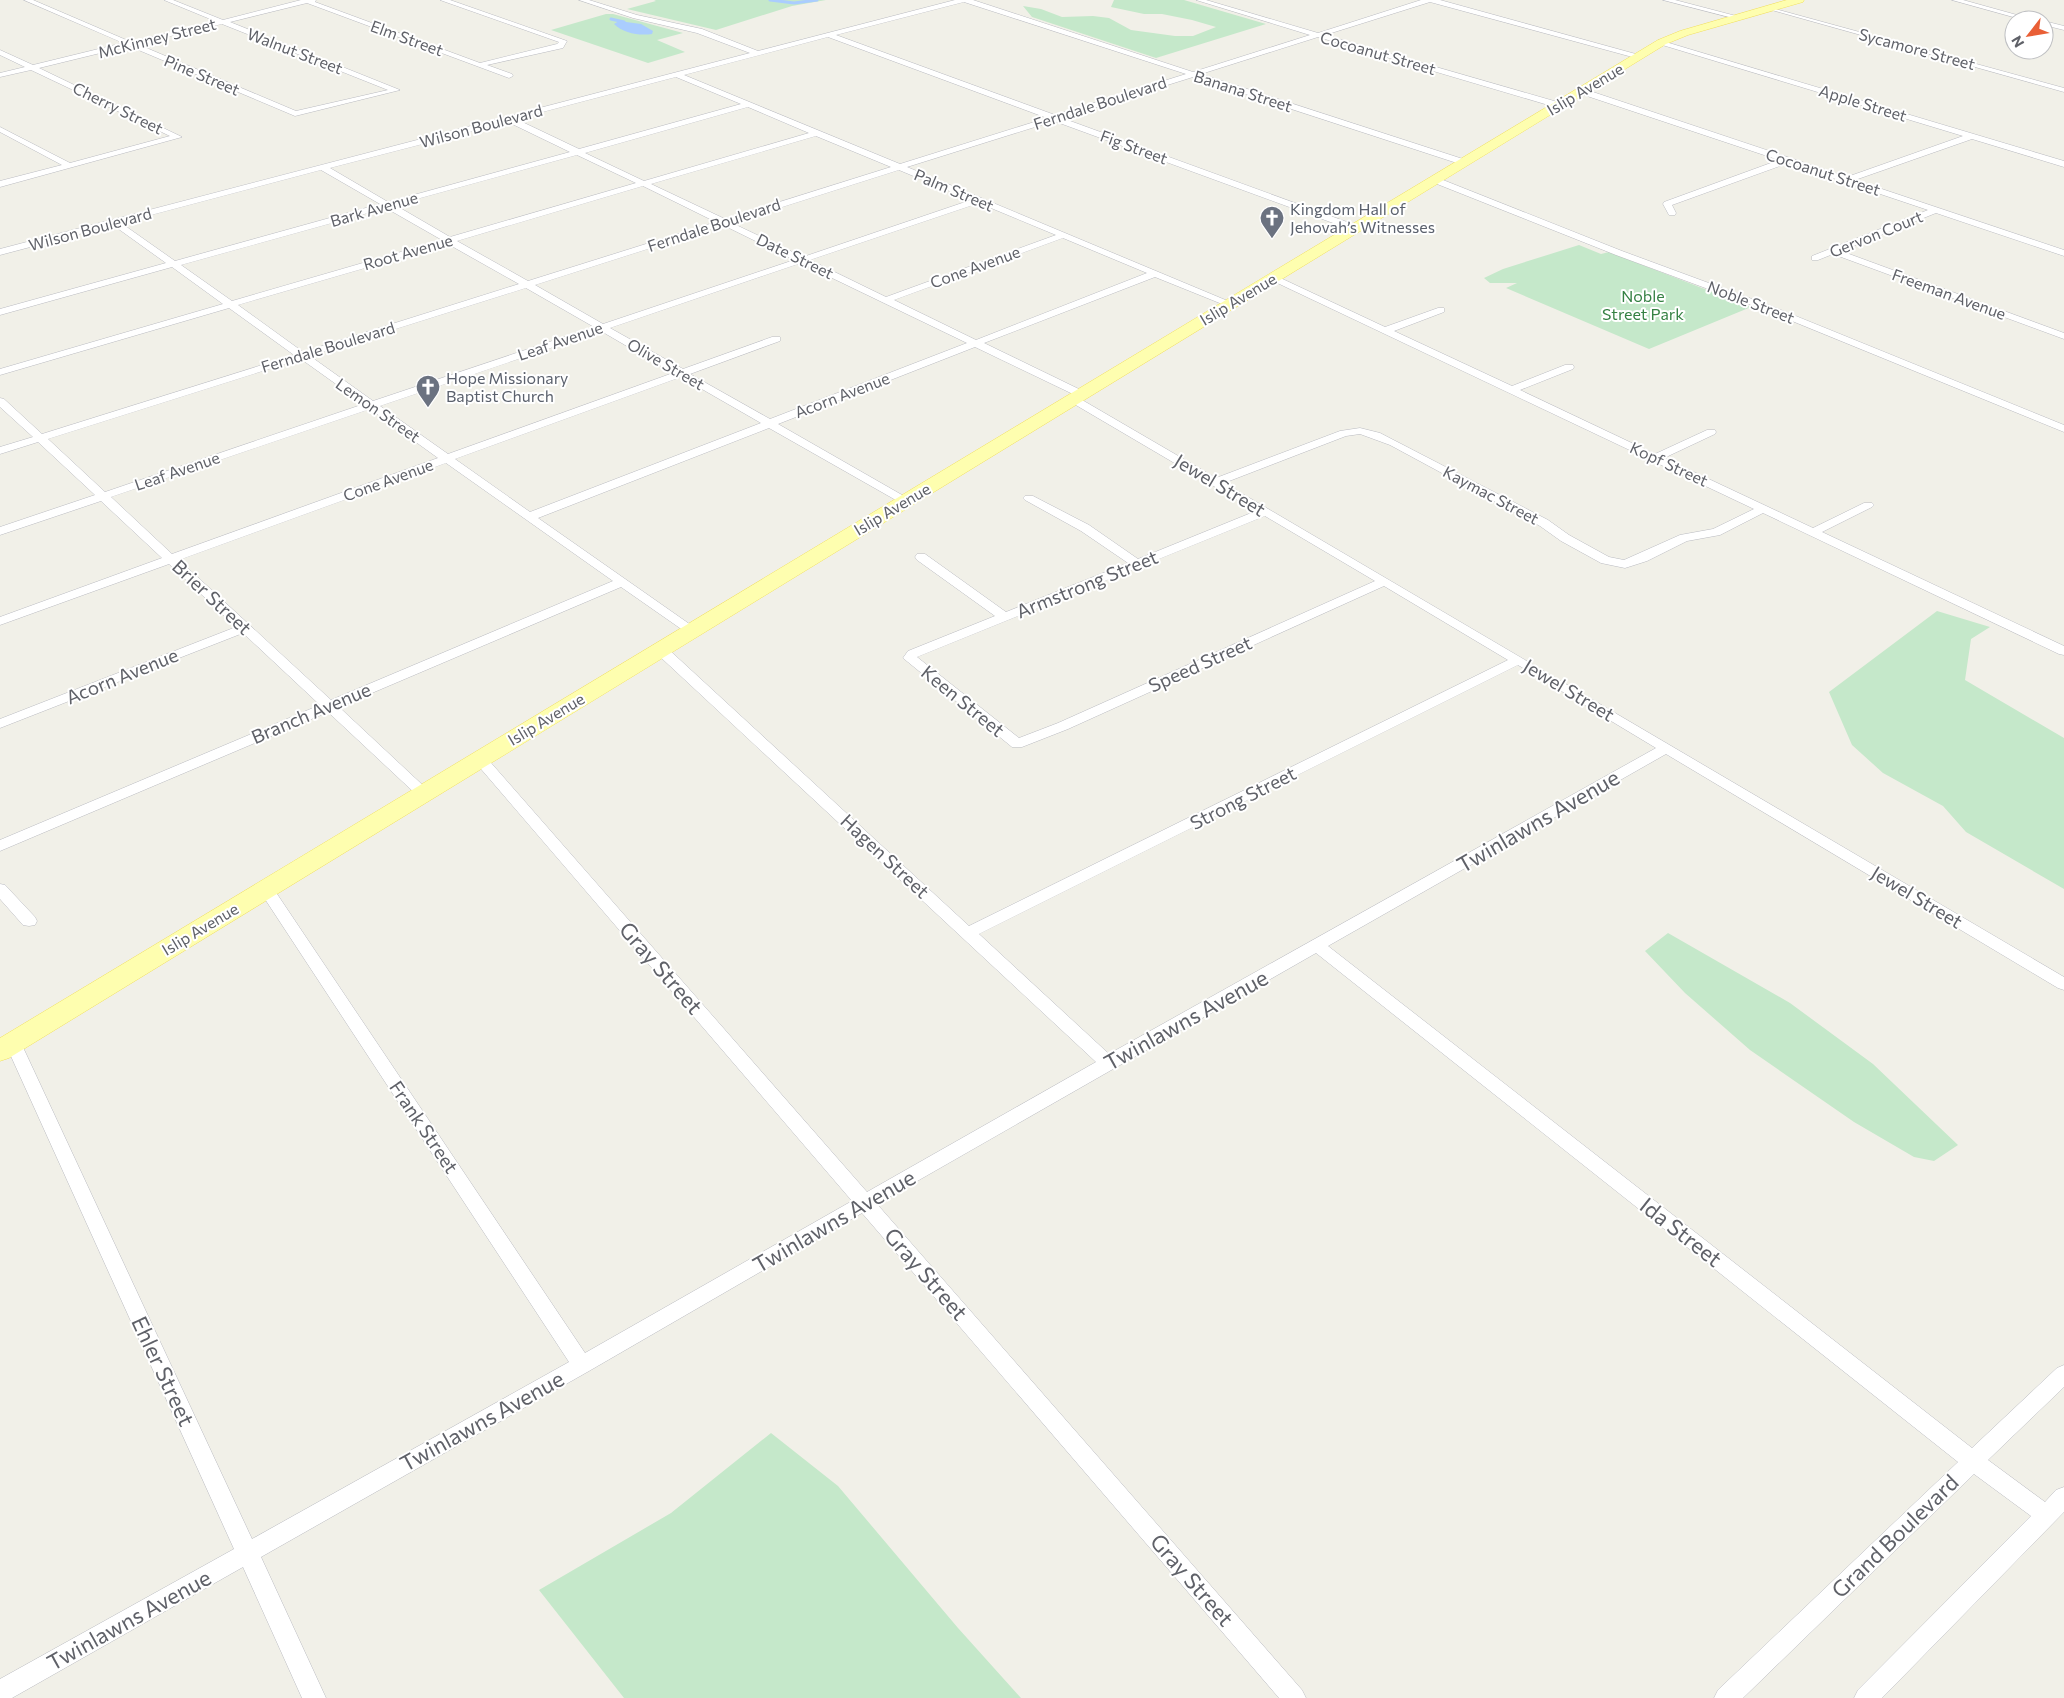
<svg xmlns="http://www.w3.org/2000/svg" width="2064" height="1698" viewBox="0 0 2064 1698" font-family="Commissioner,sans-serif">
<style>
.green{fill:#c5e8ca}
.water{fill:#aacdfe}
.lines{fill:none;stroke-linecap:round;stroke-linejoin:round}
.stream{stroke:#aacdfe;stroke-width:3}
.minor-casing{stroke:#babbc1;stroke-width:1}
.primary-casing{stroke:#f1df61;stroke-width:1}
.minor{fill:#fff;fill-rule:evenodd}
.primary{fill:#fefeaf;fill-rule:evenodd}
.labels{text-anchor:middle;stroke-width:4;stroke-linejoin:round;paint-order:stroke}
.far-street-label{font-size:16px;fill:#5f6168;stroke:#fff}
.far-worship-label{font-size:16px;fill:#5b616d;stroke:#fff;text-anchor:start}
.far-park-label{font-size:16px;fill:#358143;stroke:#fff}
.street-label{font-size:19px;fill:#5f6168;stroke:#fff}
.near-street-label{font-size:22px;fill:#5f6168;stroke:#fff}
</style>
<rect width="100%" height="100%" fill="#f1f0e8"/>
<!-- green -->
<path class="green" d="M 654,0 L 826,0 L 792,6 L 716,30 L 627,9 L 656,1 Z
M 1114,0 L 1184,0 L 1266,24 L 1156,58 L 1032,17 L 1023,6 L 1041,9 L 1062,17 L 1093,16 L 1109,18 L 1131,30 L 1175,36 L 1193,36 L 1216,27 L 1192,20 L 1162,14 L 1144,14 L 1111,7 Z
M 606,14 L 613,14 L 683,33 L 657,40 L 685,52 L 648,63 L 551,30 Z
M 1579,245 L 1601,254 L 1609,252 L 1751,307 L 1649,349 L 1506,288 L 1517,283 L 1490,283 L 1484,278 L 1503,269 Z
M 1937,611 L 1990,627 L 1971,639 L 1965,680 L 2064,738 L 2064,889 L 1966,832 L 1943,806 L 1883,773 L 1852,745 L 1829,692 Z
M 1668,933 L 1790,1003 L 1873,1064 L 1958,1145 L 1934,1161 L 1914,1157 L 1854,1122 L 1750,1050 L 1685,993 L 1645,951 Z
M 771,1433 L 838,1486 L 958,1628 L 1021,1698 L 624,1698 L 539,1590 L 671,1513 Z"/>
<!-- water -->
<path class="water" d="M 619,21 L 641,24 L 653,31 L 652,34 C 639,36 623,33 614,24 Z"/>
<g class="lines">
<!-- stream -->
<path class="stream" d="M 770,0 L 794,3 L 817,0
M 611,19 L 624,22"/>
<defs>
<path id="minor" d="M 24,0 L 33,0 L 131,42 L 215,21 L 164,0 L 173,0 L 223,20 L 301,0 L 316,0 L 315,2 L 480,63 L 557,44 L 559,42 L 440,0 L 450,0 L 567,41 L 563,48 L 487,65 L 512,74 L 513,76 L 509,78 L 307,3 L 230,22 L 400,90 L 295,116 L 129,46 L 39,68 L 182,137 L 0,187 L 0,181 L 62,165 L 0,132 L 0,127 L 70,163 L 170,136 L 31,70 L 0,77 L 0,73 L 25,67 L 0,55 L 0,50 L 33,65 L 123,43 ZM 222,24 L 388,90 L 296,111 L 137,44 Z
M 579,0 L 589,0 L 637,15 L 702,29 L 758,51 L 955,0 L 973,0 L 1193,72 L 1310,35 L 1196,0 L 1206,0 L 1318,33 L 1421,0 L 1440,0 L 1643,56 L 1636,58 L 1430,2 L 1325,35 L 1561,103 L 1561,107 L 1555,107 L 1318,37 L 1201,74 L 1466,160 L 1467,162 L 1463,165 L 1193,77 L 1062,118 L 1358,226 L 1358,230 L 1355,231 L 1054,121 L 907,167 L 1235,304 L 1233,306 L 1227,306 L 1155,277 L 984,343 L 1085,392 L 1086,394 L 1085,396 L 1077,396 L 975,347 L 778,424 L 909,499 L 911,501 L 909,503 L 901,503 L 769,428 L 538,518 L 698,630 L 692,634 L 687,633 L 621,587 L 339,707 L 429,791 L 431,794 L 429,797 L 419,797 L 328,712 L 0,851 L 0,840 L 320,705 L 243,633 L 0,728 L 0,719 L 236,627 L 169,564 L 0,625 L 0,617 L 162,558 L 101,501 L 0,535 L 0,527 L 95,495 L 38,442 L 0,454 L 0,447 L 33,437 L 0,407 L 0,398 L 4,399 L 42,434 L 294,355 L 229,308 L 0,375 L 0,369 L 223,304 L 172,267 L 0,315 L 0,309 L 166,263 L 113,225 L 0,255 L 0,249 L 750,53 L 697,33 L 633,18 ZM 964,2 L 1186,74 L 1055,115 L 836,35 ZM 828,37 L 1047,118 L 900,164 L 684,75 ZM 676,77 L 741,104 L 579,149 L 516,119 ZM 748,107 L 809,133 L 644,181 L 585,153 ZM 508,122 L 570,152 L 388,202 L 330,168 ZM 816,136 L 891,167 L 725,219 L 651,184 ZM 577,155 L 636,183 L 450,237 L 395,205 ZM 321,170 L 380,204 L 175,261 L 121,223 ZM 899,170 L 971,200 L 803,257 L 732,223 ZM 643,186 L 716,222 L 528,281 L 457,241 ZM 979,203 L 1056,235 L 886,297 L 810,260 ZM 386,208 L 442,240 L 232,301 L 181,265 ZM 723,225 L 794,260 L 603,324 L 535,285 ZM 1063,238 L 1147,273 L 976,340 L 894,300 ZM 448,244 L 519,284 L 303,352 L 238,305 ZM 801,263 L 967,343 L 770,419 L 690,374 L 780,341 L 780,337 L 772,337 L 683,369 L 610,328 ZM 526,288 L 594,327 L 373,401 L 310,356 ZM 601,331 L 673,373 L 448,454 L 380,406 ZM 301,359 L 364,404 L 105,492 L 48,439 ZM 681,377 L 761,423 L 530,512 L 455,459 ZM 370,409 L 438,458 L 172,554 L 111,497 ZM 446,463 L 613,581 L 331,700 L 179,560 Z
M 1663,0 L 1675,0 L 1740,17 L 1737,19 Z
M 1952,0 L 1963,0 L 2035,20 L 2024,20 Z
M 1768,7 L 2064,88 L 2064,92 L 1768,9 Z
M 2044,21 L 2064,26 L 2064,30 L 2044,25 Z
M 1659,40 L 2064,161 L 2064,167 L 1972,139 L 1855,180 L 2064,250 L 2064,256 L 1936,213 L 1841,251 L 2064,333 L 2064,339 L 1833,254 L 1818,260 L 1812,260 L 1812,256 L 1928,210 L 1788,163 L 1672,205 L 1676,213 L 1675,215 L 1669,215 L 1663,204 L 1664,202 L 1779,160 L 1578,93 L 1578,89 L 1584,89 L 1847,177 L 1963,136 L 1659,44 Z
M 1432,178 L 1438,178 L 1622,251 L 1771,306 L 2064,425 L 2064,432 L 1765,310 L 1616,255 L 1432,182 Z
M 1274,275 L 1385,327 L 1438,308 L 1444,308 L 1444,312 L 1394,331 L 1512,386 L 1565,365 L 1573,365 L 1574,367 L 1573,369 L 1520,390 L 1655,454 L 1707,430 L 1715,430 L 1716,432 L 1715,434 L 1664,458 L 1813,528 L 1864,503 L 1872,503 L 1874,505 L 1872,507 L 1822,532 L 2064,646 L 2064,655 L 2059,654 L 1763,513 L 1720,535 L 1687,541 L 1647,561 L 1625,568 L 1601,563 L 1561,541 L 1540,526 L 1390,445 L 1360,434 L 1346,436 L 1224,483 L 2064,977 L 2064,990 L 2058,988 L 1666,754 L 1328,946 L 1972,1448 L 2057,1368 L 2064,1365 L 2064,1387 L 1988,1460 L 2045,1502 L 2056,1490 L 2064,1487 L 2064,1512 L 1882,1698 L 1854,1698 L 1858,1690 L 2031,1516 L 1974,1474 L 1743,1698 L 1714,1698 L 1718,1690 L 1958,1462 L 1316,953 L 877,1204 L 1302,1690 L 1306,1698 L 1279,1698 L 862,1213 L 589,1371 L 261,1557 L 326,1698 L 302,1698 L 243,1567 L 12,1698 L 0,1698 L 0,1679 L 234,1549 L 5,1043 L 7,1039 L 13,1037 L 19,1039 L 21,1043 L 252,1539 L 569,1362 L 261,893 L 258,889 L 261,885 L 271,885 L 585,1353 L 852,1201 L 475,762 L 473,759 L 475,756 L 485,756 L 867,1192 L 1096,1062 L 656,653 L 654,650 L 656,647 L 666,647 L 969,926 L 1508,660 L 1384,586 L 1068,729 L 1022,747 L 1012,747 L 903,658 L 908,651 L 995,616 L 917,560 L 915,557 L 917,554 L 925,554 L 1006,612 L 1128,563 L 1081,531 L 1025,500 L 1023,498 L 1025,496 L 1033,496 L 1089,525 L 1138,559 L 1256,511 L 1069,401 L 1068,399 L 1069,397 L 1077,397 L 1216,478 L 1340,431 L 1360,428 L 1380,433 L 1548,520 L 1569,535 L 1609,557 L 1624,560 L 1680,535 L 1713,529 L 1754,509 L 1271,280 L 1269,278 ZM 1265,516 L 1375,581 L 1058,723 L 1019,738 L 917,657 ZM 1518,665 L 1656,748 L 1109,1054 L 979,934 Z
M 0,884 L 5,885 L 35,917 L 37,921 L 35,925 L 29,926 L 23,925 L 0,899 Z"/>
<path id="primary" d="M 1787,0 L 1804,0 L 1803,2 L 1688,35 L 1666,44 L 9,1058 L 0,1061 L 0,1038 L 1658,40 L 1680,31 Z"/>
</defs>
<!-- minor casing -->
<use href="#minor" class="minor-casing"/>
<!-- primary casing -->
<use href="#primary" class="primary-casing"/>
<!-- minor -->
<use href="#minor" class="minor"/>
<!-- primary -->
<use href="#primary" class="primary"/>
</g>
<!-- icons -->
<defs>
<symbol id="church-pin" viewBox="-11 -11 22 30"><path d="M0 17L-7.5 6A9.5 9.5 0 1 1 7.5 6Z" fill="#6b7280" stroke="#fff"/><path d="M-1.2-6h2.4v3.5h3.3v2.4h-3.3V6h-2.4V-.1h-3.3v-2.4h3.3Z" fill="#fff"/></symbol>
</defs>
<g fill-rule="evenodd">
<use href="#church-pin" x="1258" y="204" width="28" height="38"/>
<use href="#church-pin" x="414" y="373" width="28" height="38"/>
</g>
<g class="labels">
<!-- far-street labels -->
<g class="far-street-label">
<text transform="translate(157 38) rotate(-14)" y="6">McKinney Street</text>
<text transform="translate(407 38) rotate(20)" y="6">Elm Street</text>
<text transform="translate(1917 49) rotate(15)" y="6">Sycamore Street</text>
<text transform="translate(295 51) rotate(21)" y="6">Walnut Street</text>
<text transform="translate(1378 53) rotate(16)" y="6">Cocoanut Street</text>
<text transform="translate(202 75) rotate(23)" y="6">Pine Street</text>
<text transform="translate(1585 89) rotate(-31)" y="6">Islip Avenue</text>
<text transform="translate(1243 91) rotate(18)" y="6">Banana Street</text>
<text transform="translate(1100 103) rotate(-18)" y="6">Ferndale Boulevard</text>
<text transform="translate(1863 103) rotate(17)" y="6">Apple Street</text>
<text transform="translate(118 108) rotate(26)" y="6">Cherry Street</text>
<text transform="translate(481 126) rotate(-15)" y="6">Wilson Boulevard</text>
<text transform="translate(1134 147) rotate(20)" y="6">Fig Street</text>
<text transform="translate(1823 172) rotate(18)" y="6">Cocoanut Street</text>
<text transform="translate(954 190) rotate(23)" y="6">Palm Street</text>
<text transform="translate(374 209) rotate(-16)" y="6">Bark Avenue</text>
<text transform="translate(714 225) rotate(-18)" y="6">Ferndale Boulevard</text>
<text transform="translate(90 229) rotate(-15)" y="6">Wilson Boulevard</text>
<text transform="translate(1876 234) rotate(-22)" y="6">Gervon Court</text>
<text transform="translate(408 252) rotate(-16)" y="6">Root Avenue</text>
<text transform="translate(795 256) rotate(26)" y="6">Date Street</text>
<text transform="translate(975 267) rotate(-20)" y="6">Cone Avenue</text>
<text transform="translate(1949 294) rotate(20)" y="6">Freeman Avenue</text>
<text transform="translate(1238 299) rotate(-31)" y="6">Islip Avenue</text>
<text transform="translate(1751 302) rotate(21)" y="6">Noble Street</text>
<text transform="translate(560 341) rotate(-19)" y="6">Leaf Avenue</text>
<text transform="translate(328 347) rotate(-17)" y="6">Ferndale Boulevard</text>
<text transform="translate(666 364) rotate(30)" y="6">Olive Street</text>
<text transform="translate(842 395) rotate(-21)" y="6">Acorn Avenue</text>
<text transform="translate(378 410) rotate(35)" y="6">Lemon Street</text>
<text transform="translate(1669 464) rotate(25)" y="6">Kopf Street</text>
<text transform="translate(177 471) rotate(-19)" y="6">Leaf Avenue</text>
<text transform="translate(388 480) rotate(-20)" y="6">Cone Avenue</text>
<text transform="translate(1491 495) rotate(28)" y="6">Kaymac Street</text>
<text transform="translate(892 509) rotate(-31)" y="6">Islip Avenue</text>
<text transform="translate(546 719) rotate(-31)" y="6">Islip Avenue</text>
<text transform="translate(200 929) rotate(-31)" y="6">Islip Avenue</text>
</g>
<!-- far-worship labels -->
<g class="far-worship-label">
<text x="1290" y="215">Kingdom Hall of<tspan x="1290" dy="18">Jehovah’s Witnesses</tspan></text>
<text x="446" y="384">Hope Missionary<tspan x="446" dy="18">Baptist Church</tspan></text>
</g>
<!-- far-park labels -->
<g class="far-park-label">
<text x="1643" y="302">Noble<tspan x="1643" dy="18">Street Park</tspan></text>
</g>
<!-- street labels -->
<g class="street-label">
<text transform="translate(1220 485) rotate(31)" y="7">Jewel Street</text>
<text transform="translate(1087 584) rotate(-22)" y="7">Armstrong Street</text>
<text transform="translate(212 597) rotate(43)" y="7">Brier Street</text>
<text transform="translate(1200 664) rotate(-24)" y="7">Speed Street</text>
<text transform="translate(122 676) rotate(-22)" y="7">Acorn Avenue</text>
<text transform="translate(1569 690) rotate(31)" y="7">Jewel Street</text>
<text transform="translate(963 701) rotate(39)" y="7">Keen Street</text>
<text transform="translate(311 713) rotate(-23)" y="7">Branch Avenue</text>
<text transform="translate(1243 798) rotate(-27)" y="7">Strong Street</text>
<text transform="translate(885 856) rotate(43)" y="7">Hagen Street</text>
<text transform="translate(1917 897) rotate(31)" y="7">Jewel Street</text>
<text transform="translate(424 1127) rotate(56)" y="7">Frank Street</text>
</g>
<!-- near-street labels -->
<g class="near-street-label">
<text transform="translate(1538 821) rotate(-30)" y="8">Twinlawns Avenue</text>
<text transform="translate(661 968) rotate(49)" y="8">Gray Street</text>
<text transform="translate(1186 1020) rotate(-29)" y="8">Twinlawns Avenue</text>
<text transform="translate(834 1221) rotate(-30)" y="8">Twinlawns Avenue</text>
<text transform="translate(1681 1232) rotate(38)" y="8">Ida Street</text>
<text transform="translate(926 1274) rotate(49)" y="8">Gray Street</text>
<text transform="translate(163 1371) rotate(65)" y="8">Ehler Street</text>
<text transform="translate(482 1421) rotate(-29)" y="8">Twinlawns Avenue</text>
<text transform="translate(1895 1536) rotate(-44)" y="8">Grand Boulevard</text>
<text transform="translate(1192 1580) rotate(49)" y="8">Gray Street</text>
<text transform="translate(129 1620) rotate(-29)" y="8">Twinlawns Avenue</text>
</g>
</g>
<!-- north arrow -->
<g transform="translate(2029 35) rotate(239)"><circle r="24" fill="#ffffff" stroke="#bfc0c3"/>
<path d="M0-4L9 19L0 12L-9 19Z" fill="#e95f36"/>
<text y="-8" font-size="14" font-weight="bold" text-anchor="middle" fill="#5f6168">N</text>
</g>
</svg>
